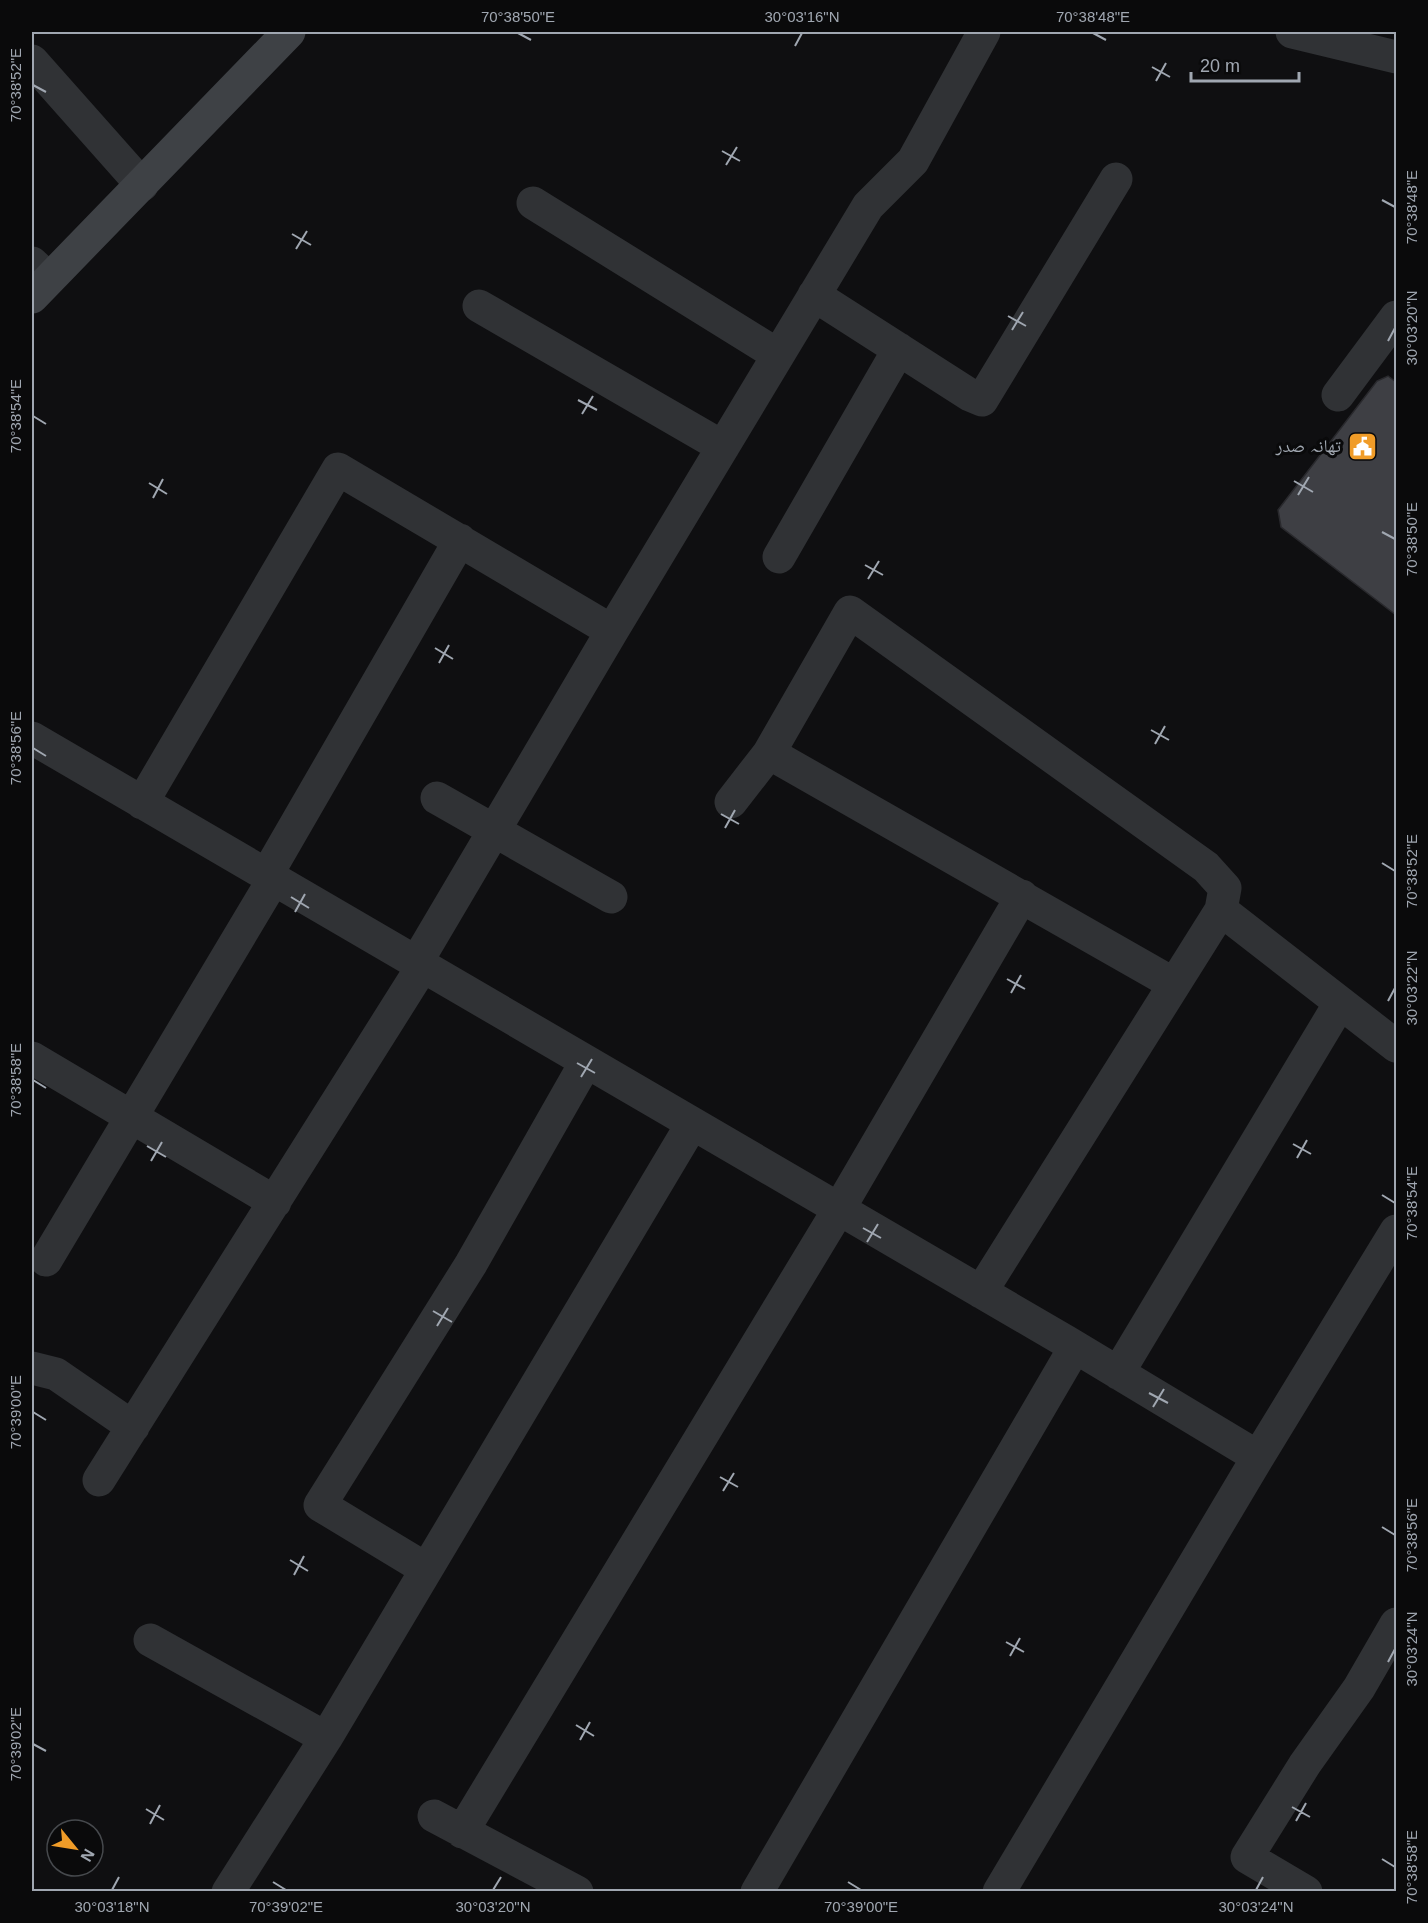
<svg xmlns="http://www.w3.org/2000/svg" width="1428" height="1923" viewBox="0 0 1428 1923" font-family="Arial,'Noto Naskh Arabic',sans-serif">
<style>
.building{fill:#3e3f44;stroke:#29292d;stroke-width:1.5}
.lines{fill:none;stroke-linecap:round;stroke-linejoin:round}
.street{stroke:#303235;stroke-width:33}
.secondary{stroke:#3e4145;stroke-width:33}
.ticks{fill:none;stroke:#a0a7b1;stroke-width:2}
.labels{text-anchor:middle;stroke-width:6;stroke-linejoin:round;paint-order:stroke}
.poi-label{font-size:18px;fill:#a0a7b1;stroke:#0a0a0b;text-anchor:end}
.neatline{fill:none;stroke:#a0a7b1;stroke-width:2}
.ticks-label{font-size:15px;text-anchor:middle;fill:#a0a7b1}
</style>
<rect width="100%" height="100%" fill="#0f0f11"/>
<!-- building -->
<path class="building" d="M 1388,376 L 1396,382 L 1396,615 L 1281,527 L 1278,510 L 1377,381 Z"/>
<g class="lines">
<!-- street -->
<path class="street" d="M 1292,32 L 1396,57
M 32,61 L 142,185
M 533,203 L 778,355
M 32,263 L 49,279
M 814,295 L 970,395 L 982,400 L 1116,179
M 479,306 L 723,447
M 1338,395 L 1396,317
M 779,557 L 899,349
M 32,738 L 1067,1342 L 1258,1457
M 769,753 L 1174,984
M 437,798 L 611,897
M 731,802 L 769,753 L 850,612 L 1206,867 L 1225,888 L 1221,910 L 981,1292
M 142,803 L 338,469 L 612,631
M 266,876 L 460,540
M 1221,910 L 1396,1046
M 416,963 L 612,631 L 868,206 L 913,161 L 984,32
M 32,1058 L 275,1202
M 46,1260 L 273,880
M 32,1368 L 56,1374 L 133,1427
M 1118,1373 L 1340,1003
M 99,1480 L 422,967
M 426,1569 L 320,1505 L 471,1264 L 586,1062
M 150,1640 L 326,1738
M 434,1816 L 577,1892
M 462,1832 L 839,1209 L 1022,896
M 228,1892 L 326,1738 L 692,1124
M 757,1892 L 1075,1347
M 999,1892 L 1258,1457 L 1396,1231
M 1306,1892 L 1247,1857 L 1305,1764 L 1359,1688 L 1396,1624"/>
<!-- secondary -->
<path class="secondary" d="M 32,297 L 289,32"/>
</g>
<!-- ticks -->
<path class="ticks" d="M 518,33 L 531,40M 1093,33 L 1106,40M 795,46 L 802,33M 1152,67 L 1170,77M 1156,81 L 1166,63M 33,85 L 46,92M 722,151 L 740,161M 726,165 L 737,147M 1382,200 L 1395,207M 292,234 L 311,245M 296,249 L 307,231M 1008,316 L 1026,326M 1012,330 L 1023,312M 1388,341 L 1395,328M 578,400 L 597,410M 582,414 L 593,396M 33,416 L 46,424M 1294,481 L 1313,492M 149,483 L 167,494M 1298,495 L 1309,477M 153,498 L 163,479M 1382,532 L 1395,539M 865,565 L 883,575M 868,579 L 879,561M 435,648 L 453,659M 439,663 L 449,645M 1151,730 L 1169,740M 1155,744 L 1165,726M 33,748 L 46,756M 721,814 L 739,824M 725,828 L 735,810M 1382,863 L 1395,871M 291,897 L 309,908M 295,912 L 305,894M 1007,979 L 1025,989M 1011,993 L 1021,975M 1388,1001 L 1395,988M 577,1063 L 595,1073M 581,1077 L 592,1059M 33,1080 L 46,1088M 1293,1144 L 1311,1154M 147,1146 L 166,1157M 1297,1158 L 1307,1140M 151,1161 L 162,1142M 1382,1195 L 1395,1203M 863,1228 L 881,1238M 867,1242 L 878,1224M 433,1311 L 452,1322M 437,1326 L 448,1308M 1149,1393 L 1168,1403M 1153,1407 L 1164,1389M 33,1412 L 46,1420M 720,1477 L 738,1487M 723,1491 L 734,1473M 1382,1527 L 1395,1535M 290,1560 L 308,1571M 294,1575 L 304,1556M 1006,1642 L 1024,1652M 1010,1656 L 1020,1638M 1388,1662 L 1395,1649M 576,1725 L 594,1736M 580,1740 L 590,1722M 33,1744 L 46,1751M 1292,1807 L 1310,1817M 146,1809 L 164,1820M 1296,1821 L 1306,1803M 150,1824 L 160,1805M 1382,1859 L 1395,1867M 273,1882 L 286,1890M 848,1882 L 861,1890M 112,1890 L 119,1877M 493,1890 L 501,1877M 1256,1890 L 1263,1877"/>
<!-- icons -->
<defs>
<symbol id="civic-square" viewBox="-11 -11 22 22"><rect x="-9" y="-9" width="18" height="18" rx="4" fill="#f09c28" stroke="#0a0a0b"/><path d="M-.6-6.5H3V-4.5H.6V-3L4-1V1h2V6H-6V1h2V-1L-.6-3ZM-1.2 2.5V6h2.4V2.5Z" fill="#fff"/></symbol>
</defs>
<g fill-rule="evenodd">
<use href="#civic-square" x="1346" y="430" width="33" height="33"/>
</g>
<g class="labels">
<!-- poi labels -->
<g class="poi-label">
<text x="1341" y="452">تھانہ صدر</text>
</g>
</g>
<!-- border -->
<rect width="1428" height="1923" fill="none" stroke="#0a0a0b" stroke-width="66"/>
<!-- north arrow -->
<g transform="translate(75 1848) rotate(120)"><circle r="28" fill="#0a0a0b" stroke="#46494d" stroke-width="1.5"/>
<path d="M0-4.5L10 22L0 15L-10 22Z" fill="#f09c28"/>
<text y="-9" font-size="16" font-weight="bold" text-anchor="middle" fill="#a0a7b1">N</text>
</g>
<!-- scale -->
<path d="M1191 72v9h108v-9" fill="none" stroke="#a0a7b1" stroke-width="3"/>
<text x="1200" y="72" font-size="18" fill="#a0a7b1" stroke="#0a0a0b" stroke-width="4.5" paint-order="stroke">20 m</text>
<rect x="33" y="33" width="1362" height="1857" class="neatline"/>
<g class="ticks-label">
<text x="518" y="22">70°38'50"E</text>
<text x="802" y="22">30°03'16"N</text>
<text x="1093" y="22">70°38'48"E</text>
<text transform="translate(16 85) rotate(-90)" y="5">70°38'52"E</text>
<text transform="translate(1412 207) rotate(-90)" y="5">70°38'48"E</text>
<text transform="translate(1412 328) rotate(-90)" y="5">30°03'20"N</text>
<text transform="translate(16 416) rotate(-90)" y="5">70°38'54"E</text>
<text transform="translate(1412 539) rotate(-90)" y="5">70°38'50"E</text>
<text transform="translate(16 748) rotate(-90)" y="5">70°38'56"E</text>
<text transform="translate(1412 871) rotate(-90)" y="5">70°38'52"E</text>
<text transform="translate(1412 988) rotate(-90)" y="5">30°03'22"N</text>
<text transform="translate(16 1080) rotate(-90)" y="5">70°38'58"E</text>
<text transform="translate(1412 1203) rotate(-90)" y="5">70°38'54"E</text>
<text transform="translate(16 1412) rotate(-90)" y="5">70°39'00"E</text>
<text transform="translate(1412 1535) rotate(-90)" y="5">70°38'56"E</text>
<text transform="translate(1412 1649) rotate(-90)" y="5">30°03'24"N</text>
<text transform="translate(16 1744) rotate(-90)" y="5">70°39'02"E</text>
<text transform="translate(1412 1867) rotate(-90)" y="5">70°38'58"E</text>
<text x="112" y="1912">30°03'18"N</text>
<text x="286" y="1912">70°39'02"E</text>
<text x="493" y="1912">30°03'20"N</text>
<text x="861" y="1912">70°39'00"E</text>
<text x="1256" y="1912">30°03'24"N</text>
</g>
</svg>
